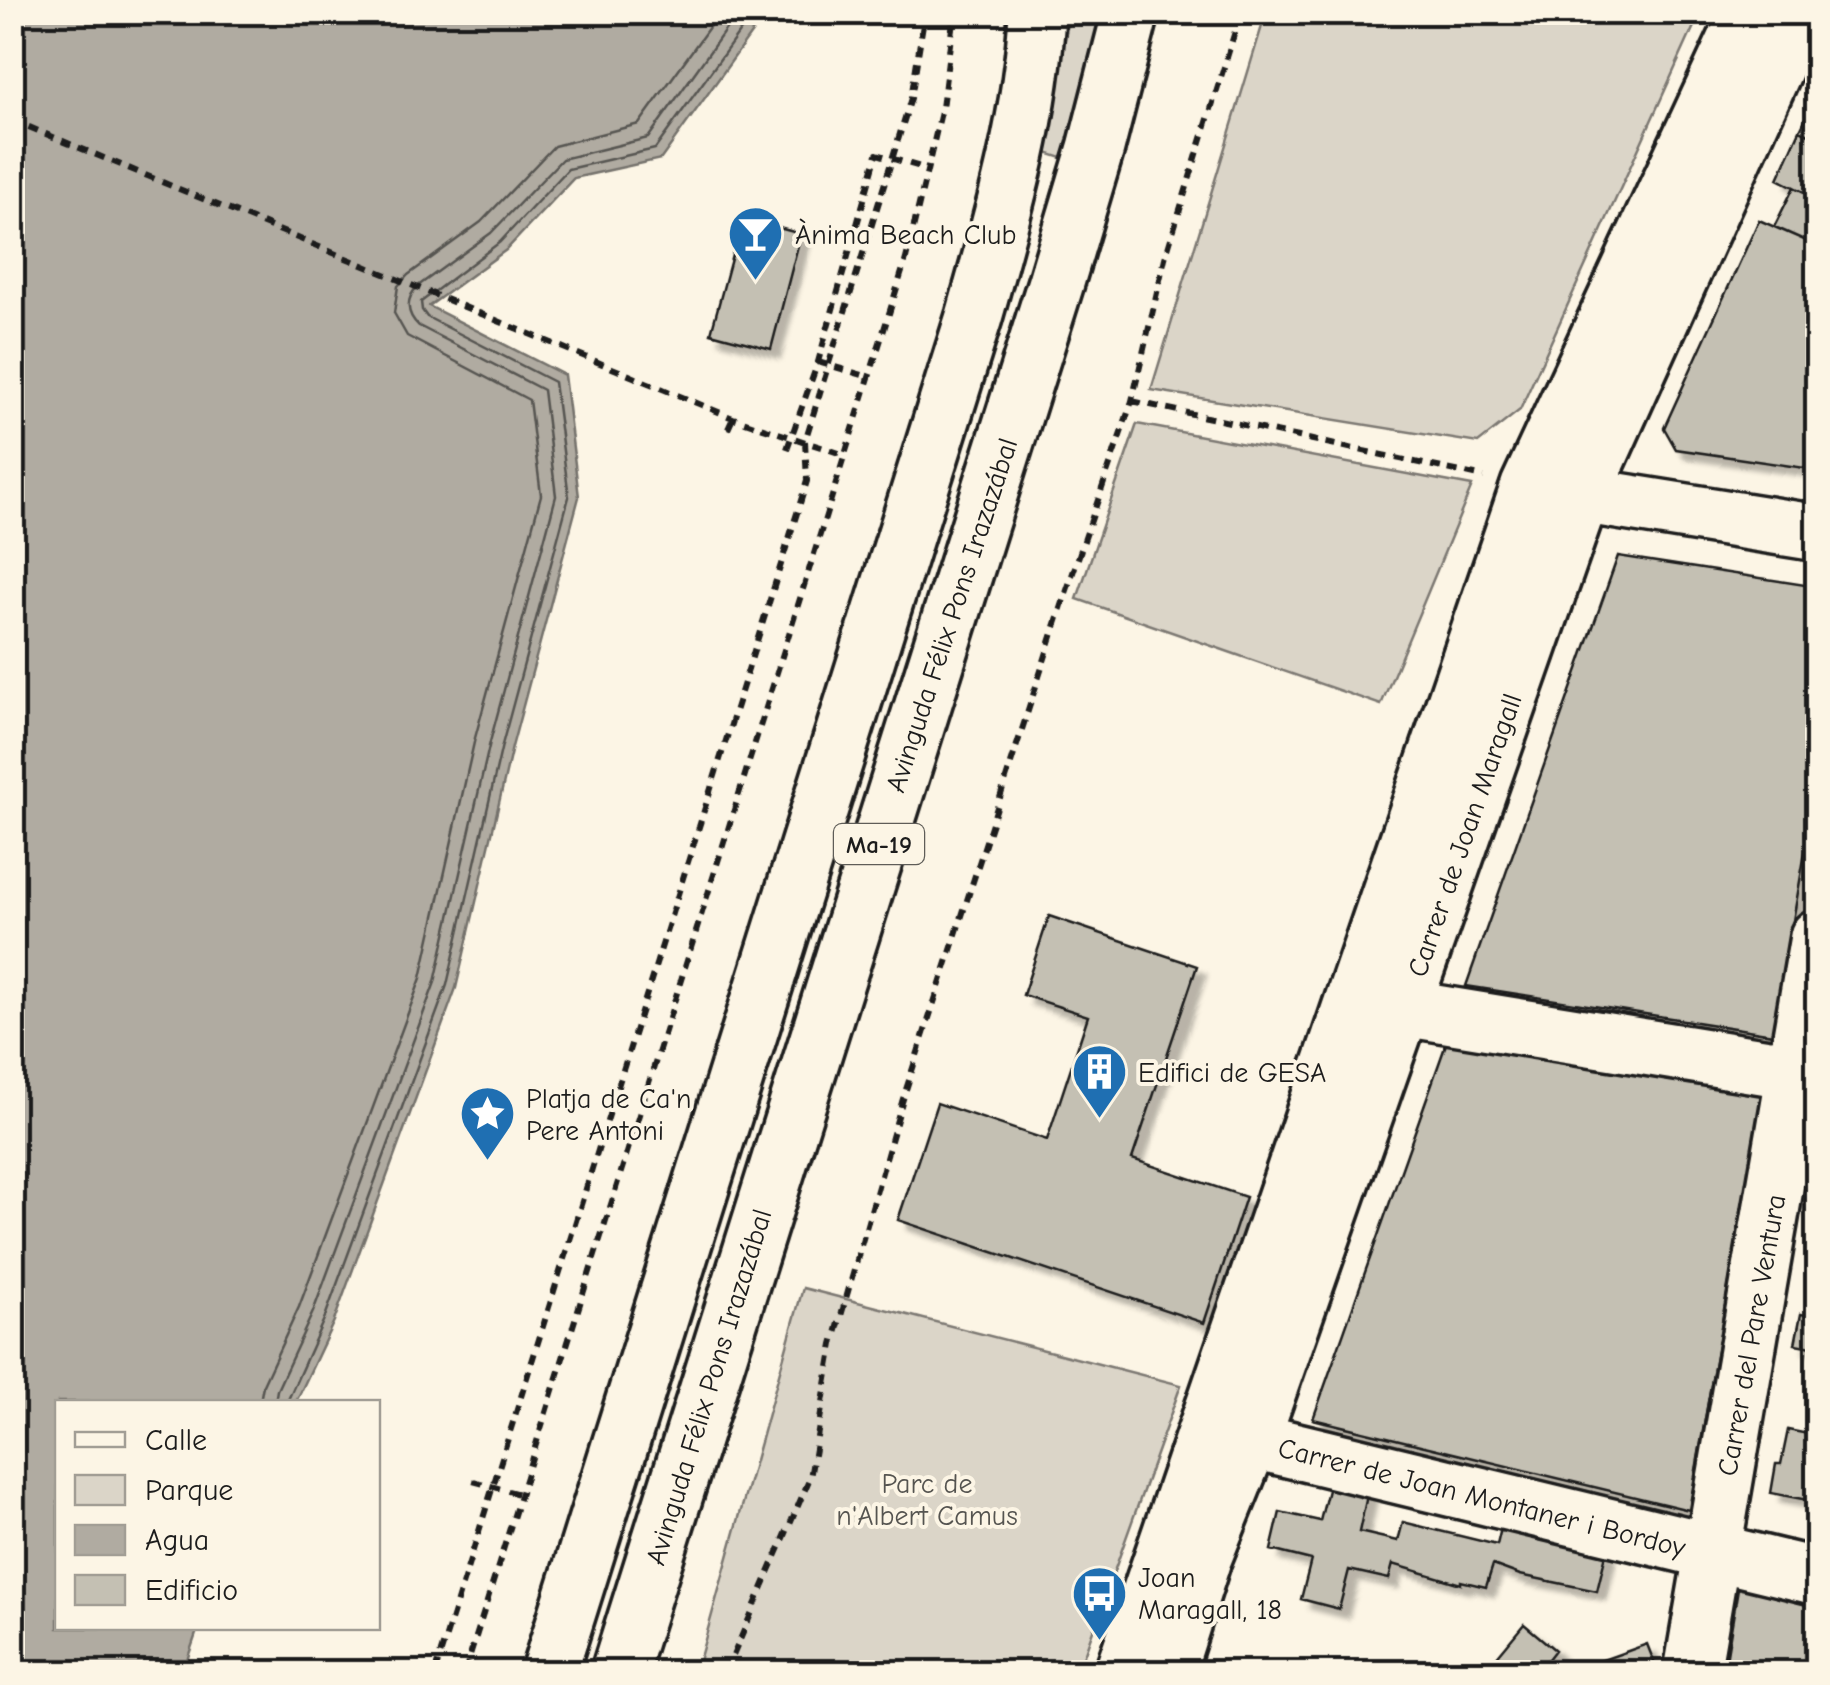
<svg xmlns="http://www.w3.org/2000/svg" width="1830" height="1685" viewBox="0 0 1830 1685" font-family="'Comic Neue',sans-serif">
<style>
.green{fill:#dbd5c8;stroke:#7c7872;stroke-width:2.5}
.water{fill:#b0aba1;stroke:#75726c;stroke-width:2.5}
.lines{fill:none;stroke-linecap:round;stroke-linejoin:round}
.shore{stroke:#575551;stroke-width:2.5}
.building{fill:#c4c0b3;stroke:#1c1c1c;stroke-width:2.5;filter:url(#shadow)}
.minor-casing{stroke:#1c1c1c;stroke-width:62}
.highway-casing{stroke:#1c1c1c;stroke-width:62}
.path{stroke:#1c1c1c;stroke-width:6;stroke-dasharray:10 8;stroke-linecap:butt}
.minor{stroke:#fcf5e5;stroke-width:55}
.highway{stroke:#fcf5e5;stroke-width:55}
.labels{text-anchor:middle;stroke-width:8;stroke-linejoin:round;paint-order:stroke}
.shield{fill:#fcf5e5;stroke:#5f5d58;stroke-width:2.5}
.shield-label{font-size:25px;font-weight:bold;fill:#1c1c1c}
.poi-label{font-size:28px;fill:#1c1c1c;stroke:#fcf5e5;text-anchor:start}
.street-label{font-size:28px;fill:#1c1c1c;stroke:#fcf5e5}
.park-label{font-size:28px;fill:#555450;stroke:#fcf5e5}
</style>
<defs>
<filter id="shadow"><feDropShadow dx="9" dy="9" stdDeviation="2.5" flood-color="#0004"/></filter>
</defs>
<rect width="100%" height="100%" fill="#fcf5e5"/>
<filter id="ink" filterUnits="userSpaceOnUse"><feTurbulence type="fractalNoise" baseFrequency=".01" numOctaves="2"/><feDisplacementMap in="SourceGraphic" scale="20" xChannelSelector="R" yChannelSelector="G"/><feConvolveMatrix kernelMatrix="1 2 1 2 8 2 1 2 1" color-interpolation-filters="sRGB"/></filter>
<g filter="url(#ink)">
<!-- green -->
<path class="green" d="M 1070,13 L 1105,13 L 1065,159 L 1043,152 Z
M 1266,13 L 1700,13 L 1520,410 L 1478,443 L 1151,390 Z
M 1137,424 L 1472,486 L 1381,705 L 1077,599 Z
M 803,1288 L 1181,1385 L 1078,1672 L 696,1672 Z"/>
<!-- water -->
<path class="water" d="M 12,13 L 766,13 L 661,159 L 574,178 L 506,250 L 429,306 L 564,375 L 579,497 L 512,747 L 456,988 L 334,1321 L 296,1402 L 58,1402 L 58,1628 L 198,1628 L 183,1672 L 13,1672 Z"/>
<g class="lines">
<!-- shore -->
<path class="shore" d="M 260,1402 L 263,1385 L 299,1307 L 421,978 L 475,738 L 541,495 L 529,400 L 407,336 L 394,313 L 398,286 L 408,275 L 481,222 L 554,146 L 639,124 L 720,12
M 275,1402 L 277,1390 L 313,1312 L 435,982 L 490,742 L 556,496 L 543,390 L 419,326 C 406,314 405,299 418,286 L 491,233 L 562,159 L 648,138 L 738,12
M 287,1402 L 325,1317 L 447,985 L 502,745 L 569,497 L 554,382 L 427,317 L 422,310 L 421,302 L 500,242 L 568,169 L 655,149 L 754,12"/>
</g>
<!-- building -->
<path class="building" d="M 1818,93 L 1818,138 L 1800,130 Z
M 1800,130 L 1818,138 L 1818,199 L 1778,179 Z
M 1794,187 L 1818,199 L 1818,246 L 1774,227 Z
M 742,218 L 801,234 L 771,349 L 711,333 Z
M 1759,220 L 1818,246 L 1818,470 L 1676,449 L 1664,428 Z
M 1618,556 L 1818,587 L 1818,779 L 1773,1034 L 1466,986 Z
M 1049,916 L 1197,966 L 1132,1159 L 1246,1197 L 1204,1323 L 898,1220 L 937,1103 L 1047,1140 L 1088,1016 L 1023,995 Z
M 1447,1041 L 1763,1090 L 1689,1510 L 1313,1419 Z
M 1812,1281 L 1818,1282 L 1818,1348 L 1795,1344 L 1801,1314 L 1806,1315 Z
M 1788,1430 L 1818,1436 L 1818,1502 L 1771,1493 L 1776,1464 L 1781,1464 Z
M 1330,1482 L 1368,1491 L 1359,1532 L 1398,1541 L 1403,1522 L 1497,1545 L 1502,1524 L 1607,1550 L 1597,1591 L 1520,1575 L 1493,1565 L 1486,1587 L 1461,1581 L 1461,1584 L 1393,1564 L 1389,1579 L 1349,1570 L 1339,1609 L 1301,1599 L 1311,1560 L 1271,1550 L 1280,1512 L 1320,1521 Z
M 1739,1582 L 1818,1601 L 1818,1672 L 1724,1672 Z
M 1524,1624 L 1555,1650 L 1548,1659 L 1565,1672 L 1511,1672 L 1495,1659 Z
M 1647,1644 L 1658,1672 L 1569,1672 L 1628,1651 Z"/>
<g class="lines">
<defs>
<path id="minor" d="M 1549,490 L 1818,533
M 1404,1008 L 1818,1075
M 1251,1440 L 1818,1577
M 1123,1672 L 1529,486 L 1749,12
M 1167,1672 L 1203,1559 L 1251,1440 L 1582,495 L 1800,12
M 1692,1672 L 1818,937"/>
<path id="highway" d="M 549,1672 L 974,317 C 1002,218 1032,116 1037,12
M 619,1672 L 1056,282 L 1096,148 L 1131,12"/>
</defs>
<!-- minor casing -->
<use href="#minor" class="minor-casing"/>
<!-- highway casing -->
<use href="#highway" class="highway-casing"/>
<!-- path -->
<path class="path" d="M 12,120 L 733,418 L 845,455
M 818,362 L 869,377
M 1132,401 L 1484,477
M 728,429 L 733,418
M 787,449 L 818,362 L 877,154 L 927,169
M 473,1481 L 519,1494
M 435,1672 L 807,481 L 805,441 L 911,98 L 925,12
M 465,1672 L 906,259 L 942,108 L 954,12
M 726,1672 L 810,1478 L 833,1344 L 902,1102 L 1065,596 L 1132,401 L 1165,258 L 1241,12"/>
<!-- minor -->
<use href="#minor" class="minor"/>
<!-- highway -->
<use href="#highway" class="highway"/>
</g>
</g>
<!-- icons -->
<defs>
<symbol id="bar-pin" viewBox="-11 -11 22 30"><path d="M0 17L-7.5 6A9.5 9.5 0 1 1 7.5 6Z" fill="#1f6fb2" stroke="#fcf5e5"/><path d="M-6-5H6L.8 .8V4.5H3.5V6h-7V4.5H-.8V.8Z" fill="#fff"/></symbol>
<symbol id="building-pin" viewBox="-11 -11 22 30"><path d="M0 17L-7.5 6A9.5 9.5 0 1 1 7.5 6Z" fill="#1f6fb2" stroke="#fcf5e5"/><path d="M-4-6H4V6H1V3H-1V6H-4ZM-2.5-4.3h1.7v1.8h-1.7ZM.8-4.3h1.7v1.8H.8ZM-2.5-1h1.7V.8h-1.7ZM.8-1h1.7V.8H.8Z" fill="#fff"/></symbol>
<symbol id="sight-pin" viewBox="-11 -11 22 30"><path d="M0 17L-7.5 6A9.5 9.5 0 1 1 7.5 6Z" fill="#1f6fb2" stroke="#fcf5e5"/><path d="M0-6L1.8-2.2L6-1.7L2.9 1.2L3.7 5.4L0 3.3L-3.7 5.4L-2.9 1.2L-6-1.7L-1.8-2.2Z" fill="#fff"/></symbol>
<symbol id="bus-pin" viewBox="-11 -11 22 30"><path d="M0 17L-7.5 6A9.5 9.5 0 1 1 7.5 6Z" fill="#1f6fb2" stroke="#fcf5e5"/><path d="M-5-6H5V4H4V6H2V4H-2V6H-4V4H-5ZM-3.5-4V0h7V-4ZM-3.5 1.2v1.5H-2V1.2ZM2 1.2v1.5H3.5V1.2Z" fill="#fff"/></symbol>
</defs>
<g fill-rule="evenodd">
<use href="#bar-pin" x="724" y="202" width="63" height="86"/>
<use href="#building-pin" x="1068" y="1040" width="63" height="86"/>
<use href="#sight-pin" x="456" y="1082" width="63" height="86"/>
<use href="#bus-pin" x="1068" y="1562" width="63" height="86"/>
</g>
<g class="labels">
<!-- shield labels -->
<rect class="shield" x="834" y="824" width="90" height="40" rx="8"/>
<g class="shield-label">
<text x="879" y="853">Ma-19</text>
</g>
<!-- poi labels -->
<g class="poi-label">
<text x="795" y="244">Ànima Beach Club</text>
<text x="1138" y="1082">Edifici de GESA</text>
<text x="526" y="1108">Platja de Ca'n<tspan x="526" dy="32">Pere Antoni</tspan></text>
<text x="1138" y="1587">Joan<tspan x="1138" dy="32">Maragall, 18</tspan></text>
</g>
<!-- street labels -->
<g class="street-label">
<text transform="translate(951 615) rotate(-72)" y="10">Avinguda Félix Pons Irazazábal</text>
<text transform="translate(1464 835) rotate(-71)" y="10">Carrer de Joan Maragall</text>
<text transform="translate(1751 1335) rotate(-80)" y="10">Carrer del Pare Ventura</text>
<text transform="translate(708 1387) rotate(-73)" y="10">Avinguda Félix Pons Irazazábal</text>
<text transform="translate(1482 1497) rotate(14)" y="10">Carrer de Joan Montaner i Bordoy</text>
</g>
<!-- park labels -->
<g class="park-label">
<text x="927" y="1493">Parc de<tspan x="927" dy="32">n'Albert Camus</tspan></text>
</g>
</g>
<!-- margin -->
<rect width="1830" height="1685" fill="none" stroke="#fcf5e5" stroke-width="50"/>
<rect x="25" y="25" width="1780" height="1635" fill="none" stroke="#1c1c1c" stroke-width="4" filter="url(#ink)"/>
<!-- legend -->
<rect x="55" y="1400" width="325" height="230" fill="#fcf5e5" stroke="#a29e95" stroke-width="2.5"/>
<rect x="75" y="1432" width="50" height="15" fill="#fcf5e5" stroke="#a29e95" stroke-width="2.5"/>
<text x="145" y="1450" font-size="30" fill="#1c1c1c">Calle</text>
<rect x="75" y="1475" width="50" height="30" fill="#dbd5c8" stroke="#a29e95" stroke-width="2.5"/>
<text x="145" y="1500" font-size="30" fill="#1c1c1c">Parque</text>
<rect x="75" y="1525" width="50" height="30" fill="#b0aba1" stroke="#a29e95" stroke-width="2.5"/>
<text x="145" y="1550" font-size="30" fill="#1c1c1c">Agua</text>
<rect x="75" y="1575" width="50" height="30" fill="#c4c0b3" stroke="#a29e95" stroke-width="2.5"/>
<text x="145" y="1600" font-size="30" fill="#1c1c1c">Edificio</text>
</svg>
